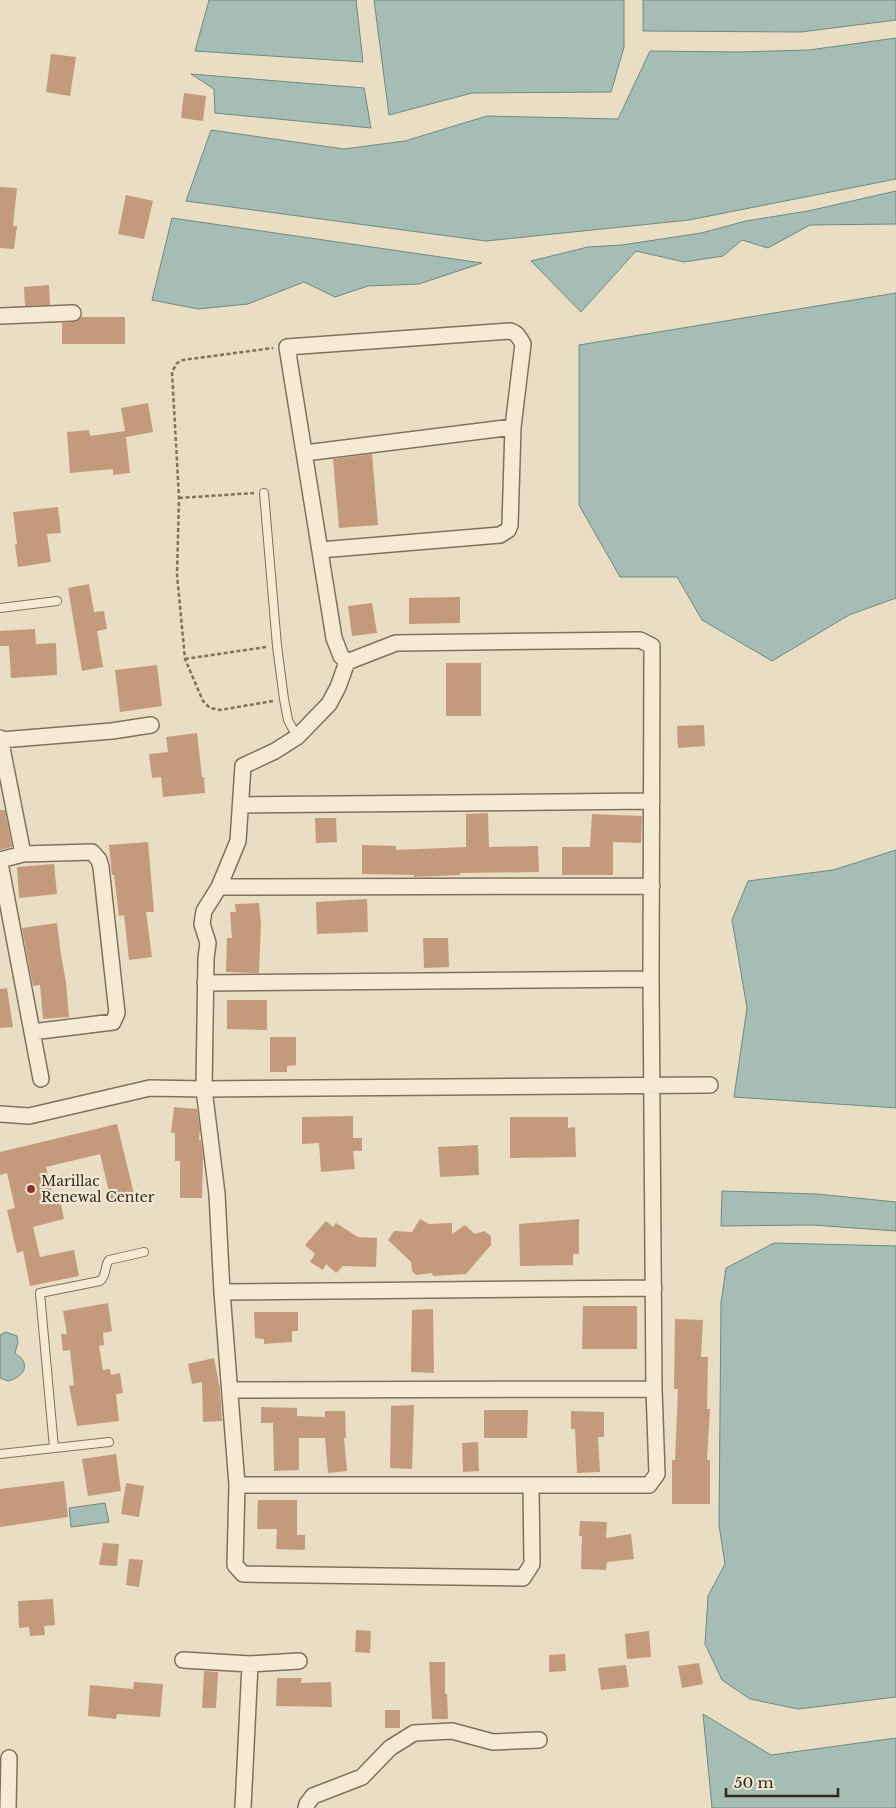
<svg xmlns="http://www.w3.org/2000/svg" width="896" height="1808" viewBox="0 0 896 1808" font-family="'Libre Baskerville',serif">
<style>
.water{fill:#a5bdb5;stroke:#6d8a82}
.building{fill:#c49a7d}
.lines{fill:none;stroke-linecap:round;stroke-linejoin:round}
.service-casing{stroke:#82705c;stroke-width:10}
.minor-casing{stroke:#82705c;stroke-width:18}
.path{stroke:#82705c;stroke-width:2.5;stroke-dasharray:4 2.5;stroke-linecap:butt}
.service{stroke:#f5ebd5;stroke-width:8}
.minor{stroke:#f5ebd5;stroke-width:15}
.poi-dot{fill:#8b3233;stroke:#f1e8d2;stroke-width:2}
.labels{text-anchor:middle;stroke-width:4.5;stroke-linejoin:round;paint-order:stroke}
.poi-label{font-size:14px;fill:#33281e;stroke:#f1e8d2;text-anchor:start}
</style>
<rect width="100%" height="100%" fill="#e9dec3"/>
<!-- water -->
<path class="water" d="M 209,0 L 356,0 L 363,62 L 195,51 Z
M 374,0 L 624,0 L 624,47 L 611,92 L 472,93 L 389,115 Z
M 643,0 L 896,0 L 896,20 L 801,32 L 643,31 Z
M 896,38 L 896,179 L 689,220 L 486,241 L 186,201 L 211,130 L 344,149 L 405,141 L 487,116 L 618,119 L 650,51 L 738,52 L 809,50 Z
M 191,74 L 364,88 L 371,128 L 215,113 L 214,89 Z
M 896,191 L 896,224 L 810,225 L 768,248 L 742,240 L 723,256 L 684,262 L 636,251 L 581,312 L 531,261 L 588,247 L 622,245 L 701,233 L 746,221 L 808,211 Z
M 172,218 L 482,263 L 419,284 L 368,286 L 335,297 L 304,282 L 248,304 L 198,309 L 152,300 Z
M 896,293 L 896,598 L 849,615 L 772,661 L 702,620 L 677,577 L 620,577 L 579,505 L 579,345 Z
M 896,850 L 896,1108 L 734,1097 L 747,1008 L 732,920 L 748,881 L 833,870 Z
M 722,1191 L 817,1194 L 896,1202 L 896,1231 L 813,1225 L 721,1226 Z
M 774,1243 L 896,1246 L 896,1697 L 798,1709 L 750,1699 L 722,1680 L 705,1644 L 708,1596 L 725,1564 L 719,1525 L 721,1303 L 726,1268 Z
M 6,1332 L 17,1336 L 18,1342 L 15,1353 C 18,1356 23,1358 24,1363 C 27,1373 16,1379 8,1381 L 0,1378 L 0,1335 Z
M 105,1503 L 109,1522 L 71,1527 L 69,1508 Z
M 703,1714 L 771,1755 L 896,1738 L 896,1808 L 712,1808 Z"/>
<!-- building -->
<path class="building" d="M 51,54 L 76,57 L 70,96 L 46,92 Z
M 184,93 L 206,96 L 203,121 L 181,118 Z
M 0,187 L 17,188 L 13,226 L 17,226 L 14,249 L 0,248 Z
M 126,195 L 153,201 L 144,239 L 118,234 Z
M 49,285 L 50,305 L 25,306 L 24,287 Z
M 81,317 L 125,317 L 125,344 L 62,344 L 62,323 L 74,322 Z
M 148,403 L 153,432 L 126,437 L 130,473 L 113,475 L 113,469 L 70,473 L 67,432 L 89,430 L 90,436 L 125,431 L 121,408 Z
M 372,454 L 378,525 L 339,528 L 333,459 Z
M 58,507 L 61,533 L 47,534 L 51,562 L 18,567 L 15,545 L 17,544 L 13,512 Z
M 89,584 L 94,612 L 104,611 L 107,629 L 97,631 L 103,667 L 82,671 L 68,588 Z
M 460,597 L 460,623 L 409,624 L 409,598 Z
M 372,603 L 377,633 L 352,636 L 348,606 Z
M 35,629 L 36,644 L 56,643 L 57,675 L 11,678 L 9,646 L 0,646 L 0,631 Z
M 446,663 L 481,663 L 481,716 L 446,716 Z
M 157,665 L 162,706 L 120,712 L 115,670 Z
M 704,725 L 705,746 L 678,748 L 677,726 Z
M 197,733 L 202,777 L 204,777 L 205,793 L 163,797 L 161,777 L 152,778 L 149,754 L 168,752 L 166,737 Z
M 0,810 L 5,810 L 12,847 L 0,850 Z
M 488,813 L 489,847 L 538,846 L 539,872 L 460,873 L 460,875 L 414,877 L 414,875 L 362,874 L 362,845 L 396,846 L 396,850 L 466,847 L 466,814 Z
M 592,814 L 642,816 L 641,843 L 613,842 L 613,875 L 562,875 L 562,847 L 590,847 Z
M 315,818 L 336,818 L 337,842 L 316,843 Z
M 148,842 L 154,912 L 146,912 L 152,957 L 129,960 L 124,915 L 119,916 L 114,875 L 112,875 L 109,845 Z
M 54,864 L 57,894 L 19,898 L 17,867 Z
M 367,899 L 368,932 L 317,934 L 316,902 Z
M 259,903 L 261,924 L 259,973 L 226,972 L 227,938 L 232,938 L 230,912 L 236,912 L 235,904 Z
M 57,923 L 61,955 L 66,982 L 69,1017 L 43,1019 L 40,985 L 33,986 L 22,928 Z
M 423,938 L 448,938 L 449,967 L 424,968 Z
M 7,988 L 13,1027 L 0,1028 L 0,989 Z
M 227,1000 L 267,1000 L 267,1030 L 227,1029 Z
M 270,1037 L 296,1037 L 296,1065 L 287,1066 L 287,1072 L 270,1072 Z
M 174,1107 L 197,1109 L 200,1130 L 199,1140 L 201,1140 L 203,1157 L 202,1198 L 180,1198 L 180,1161 L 175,1161 L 175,1133 L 171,1133 Z
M 353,1116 L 353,1138 L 362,1138 L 362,1151 L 353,1151 L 355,1169 L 321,1172 L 319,1143 L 302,1144 L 302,1117 Z
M 510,1117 L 568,1117 L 568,1128 L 575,1127 L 576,1157 L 510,1158 Z
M 117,1124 L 134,1194 L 111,1200 L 100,1154 L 46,1167 L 53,1197 L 59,1195 L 64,1219 L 33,1227 L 40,1257 L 74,1250 L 79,1276 L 30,1286 L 23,1251 L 17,1253 L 7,1210 L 15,1208 L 7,1173 L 0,1175 L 0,1152 Z
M 478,1145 L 479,1175 L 440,1177 L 438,1147 Z
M 420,1219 L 429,1224 L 452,1223 L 452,1234 L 465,1225 L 475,1234 L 484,1231 L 491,1236 L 491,1245 L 466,1274 L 433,1276 L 432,1273 L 416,1275 L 412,1271 L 411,1262 L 388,1240 L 394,1231 L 412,1232 Z
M 579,1219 L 579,1254 L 573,1254 L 573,1265 L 520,1266 L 519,1224 Z
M 326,1221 L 333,1227 L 336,1223 L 358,1237 L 377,1238 L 376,1267 L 343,1266 L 336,1273 L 326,1264 L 323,1270 L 310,1262 L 315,1254 L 305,1245 Z
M 108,1303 L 112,1331 L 103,1333 L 104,1345 L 99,1346 L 103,1370 L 110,1369 L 111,1375 L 120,1373 L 123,1393 L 116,1394 L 119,1421 L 77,1426 L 69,1386 L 74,1385 L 70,1350 L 63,1351 L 61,1334 L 67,1334 L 63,1311 Z
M 583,1306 L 637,1306 L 637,1349 L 582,1349 Z
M 433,1309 L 434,1373 L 411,1372 L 412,1310 Z
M 254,1312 L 298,1312 L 298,1331 L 292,1331 L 292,1342 L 264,1344 L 264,1339 L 255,1338 Z
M 675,1319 L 703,1320 L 701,1357 L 708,1357 L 707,1409 L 710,1409 L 707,1460 L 710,1460 L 710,1504 L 672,1504 L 672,1460 L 675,1460 L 678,1389 L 674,1389 Z
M 214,1358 L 220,1389 L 222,1421 L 203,1422 L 202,1382 L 192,1384 L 188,1364 Z
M 414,1405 L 412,1469 L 390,1468 L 391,1406 Z
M 261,1407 L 297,1408 L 297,1416 L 325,1417 L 325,1411 L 345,1411 L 346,1438 L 344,1438 L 347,1471 L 328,1473 L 325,1438 L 299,1438 L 299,1470 L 274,1471 L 273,1423 L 261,1423 Z
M 484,1410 L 528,1410 L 527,1438 L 484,1438 Z
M 571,1411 L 604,1412 L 604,1437 L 598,1437 L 600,1472 L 577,1473 L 575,1429 L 571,1429 Z
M 478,1442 L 479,1471 L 463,1472 L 462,1443 Z
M 116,1454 L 121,1491 L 88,1496 L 82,1459 Z
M 64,1481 L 68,1517 L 0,1527 L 0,1489 Z
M 126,1483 L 144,1486 L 139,1517 L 121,1514 Z
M 258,1500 L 297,1500 L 297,1535 L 305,1535 L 305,1550 L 276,1549 L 277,1529 L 257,1529 Z
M 580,1521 L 607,1522 L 606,1538 L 631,1534 L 634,1559 L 607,1562 L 606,1570 L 581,1569 L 582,1536 L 579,1536 Z
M 103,1543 L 119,1544 L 117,1566 L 99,1565 Z
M 129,1559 L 143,1560 L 139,1587 L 126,1585 Z
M 53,1599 L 55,1625 L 44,1626 L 45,1635 L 30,1636 L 29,1627 L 19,1628 L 18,1601 Z
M 356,1630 L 371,1631 L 370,1653 L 355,1652 Z
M 649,1631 L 651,1657 L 627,1659 L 625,1634 Z
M 565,1654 L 566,1671 L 549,1672 L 549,1655 Z
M 429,1662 L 445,1662 L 445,1694 L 447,1694 L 448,1719 L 432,1719 Z
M 699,1663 L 703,1684 L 682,1688 L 678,1666 Z
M 626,1665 L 629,1687 L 601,1690 L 598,1668 Z
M 204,1671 L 218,1672 L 216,1708 L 202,1708 Z
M 277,1678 L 302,1678 L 301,1683 L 331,1682 L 332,1707 L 276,1706 Z
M 134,1682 L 163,1684 L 160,1717 L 117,1714 L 116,1719 L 88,1716 L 90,1685 L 133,1689 Z
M 385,1710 L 400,1710 L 400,1728 L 385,1728 Z"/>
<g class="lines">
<defs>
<path id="service" d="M 264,493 L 277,646 L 284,699 L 288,720 L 297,737
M 0,608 L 57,601
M 54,1448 L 40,1293 L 100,1281 C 107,1276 104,1266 109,1260 L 144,1252
M 0,1454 L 109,1442"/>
<path id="minor" d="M 0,316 L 73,313
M 305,453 L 513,427
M 320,550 L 500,535 L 508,530 L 510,525 L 513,427 L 523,344 C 519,337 517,333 510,331 L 287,347 L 334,638 L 341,656 L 347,662
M 0,738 L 23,854
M 1,740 L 112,731 L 151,725
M 241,805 L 652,801
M 0,860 L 23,854 L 92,852 L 99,860 L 101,867 L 117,1013 L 113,1022 L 32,1032
M 0,863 L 41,1079
M 219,887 L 652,886
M 205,983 L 651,979
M 0,1114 L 29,1116 L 150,1088 L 204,1089 L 710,1085
M 222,1292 L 654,1288
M 230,1390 L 654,1389
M 237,1485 L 649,1485 L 657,1474 L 654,1389 L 651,979 L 652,646 L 640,640 L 396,643 L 347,662 L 338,687 L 329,704 L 297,737 L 275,751 L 243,766 L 238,841 L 219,887 L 204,911 L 202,924 L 208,943 L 206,958 L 204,1089 L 217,1194 L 222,1292 L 237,1485 L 235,1565 L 243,1574 L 523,1578 L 532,1564 L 531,1485
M 183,1660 L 250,1664 L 299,1661
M 8,1808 L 9,1758
M 243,1808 L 250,1664
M 306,1808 L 307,1804 L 313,1796 L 362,1777 L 390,1748 L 414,1733 L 452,1731 L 493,1742 L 539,1740"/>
</defs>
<!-- service casing -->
<use href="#service" class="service-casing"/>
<!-- minor casing -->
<use href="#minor" class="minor-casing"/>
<!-- path -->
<path class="path" d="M 179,498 L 254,493
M 185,659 L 266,647
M 273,701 L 220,710 L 210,708 L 203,701 L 185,659 L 177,575 L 179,498 L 172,372 L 177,363 L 183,360 L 273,348"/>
<!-- service -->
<use href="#service" class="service"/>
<!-- minor -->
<use href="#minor" class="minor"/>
</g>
<!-- markers -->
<circle class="poi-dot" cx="31" cy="1189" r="5"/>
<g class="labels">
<!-- poi labels -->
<g class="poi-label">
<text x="41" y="1186">Marillac<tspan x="41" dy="16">Renewal Center</tspan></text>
</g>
</g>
<!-- scale -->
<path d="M726 1788v8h112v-8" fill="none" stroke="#33281e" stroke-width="2.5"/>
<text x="734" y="1788" font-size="15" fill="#33281e" stroke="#f1e8d2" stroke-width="4" paint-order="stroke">50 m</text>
</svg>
